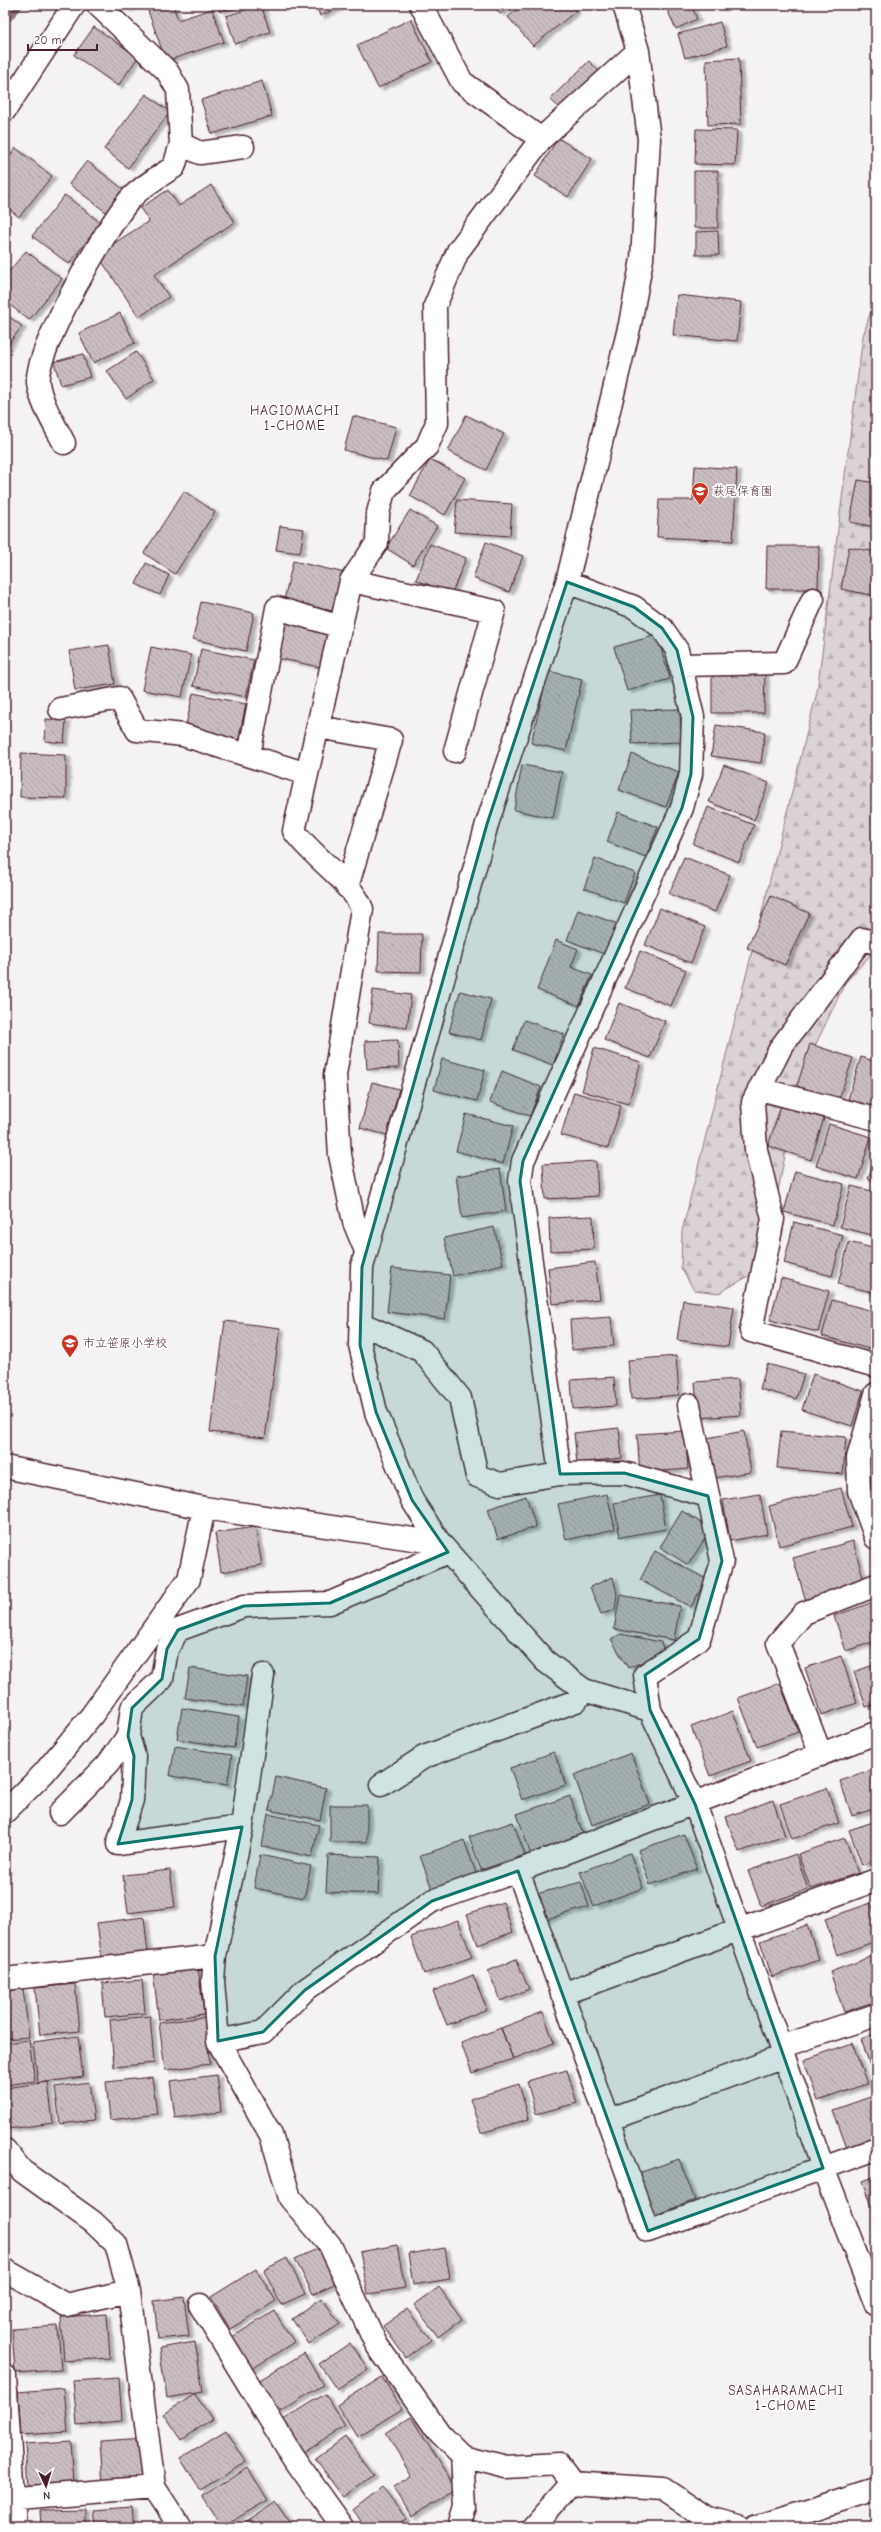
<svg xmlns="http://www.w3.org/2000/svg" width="881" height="2532" viewBox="0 0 881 2532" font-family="'Comic Neue','Klee One',sans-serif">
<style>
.forest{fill:url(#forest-firs);stroke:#927880}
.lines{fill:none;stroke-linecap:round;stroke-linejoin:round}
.stream{stroke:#8d727a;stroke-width:7}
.building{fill:url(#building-back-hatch);stroke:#4a1f2b;filter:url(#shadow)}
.minor-casing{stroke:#4a1f2b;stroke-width:25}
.major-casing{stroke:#4a1f2b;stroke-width:25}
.minor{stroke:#fff;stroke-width:22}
.major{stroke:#fff;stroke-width:22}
.marked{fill:#0f766e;fill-opacity:0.2;stroke:#0f766e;stroke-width:3;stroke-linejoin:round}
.labels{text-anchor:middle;stroke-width:3.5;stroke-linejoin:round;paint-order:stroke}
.poi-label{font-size:12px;fill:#4a1f2b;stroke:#fff;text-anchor:start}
.neighbourhood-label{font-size:13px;letter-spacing:1px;fill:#4a1f2b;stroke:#fff}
</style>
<defs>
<pattern id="forest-firs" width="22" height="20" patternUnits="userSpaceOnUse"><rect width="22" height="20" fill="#dbd2d5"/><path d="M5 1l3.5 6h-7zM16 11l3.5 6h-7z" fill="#bdb4b7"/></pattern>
<pattern id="building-back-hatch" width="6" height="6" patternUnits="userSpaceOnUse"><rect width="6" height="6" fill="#cabdc1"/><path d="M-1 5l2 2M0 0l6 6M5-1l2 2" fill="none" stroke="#afa2a6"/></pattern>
<filter id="shadow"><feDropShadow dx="4.5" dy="2.5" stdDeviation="1" flood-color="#0004"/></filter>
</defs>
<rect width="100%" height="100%" fill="#f4f2f2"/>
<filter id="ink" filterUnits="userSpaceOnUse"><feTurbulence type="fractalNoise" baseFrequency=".025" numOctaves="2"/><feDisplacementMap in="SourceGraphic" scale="8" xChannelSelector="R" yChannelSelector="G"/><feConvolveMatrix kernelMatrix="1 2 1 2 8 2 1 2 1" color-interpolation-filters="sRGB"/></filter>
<g filter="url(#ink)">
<!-- forest -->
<path class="forest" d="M 876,295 L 876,949 L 845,983 L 814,1048 L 792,1120 L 769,1237 L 752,1274 L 719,1293 L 694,1290 L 681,1268 L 682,1231 L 817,692 L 863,336 Z"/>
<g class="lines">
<!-- stream -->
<path class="stream" d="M 5,22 L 20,5"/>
</g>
<!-- building -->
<path class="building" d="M 125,5 L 135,5 L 126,9 Z
M 156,5 L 173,5 L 178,20 L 212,9 L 224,42 L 166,61 L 147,8 Z
M 217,5 L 236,5 L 220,12 Z
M 261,5 L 270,32 L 235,44 L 226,16 Z
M 316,5 L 345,5 L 320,16 Z
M 492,5 L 511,5 L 500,14 Z
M 523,5 L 571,5 L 576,11 L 533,46 L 508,17 Z
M 665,5 L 691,5 L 697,19 L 676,29 Z
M 411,19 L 432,62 L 378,88 L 357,45 Z
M 720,22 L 727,46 L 685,58 L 678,34 Z
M 94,27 L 138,57 L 118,86 L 74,55 Z
M 739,58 L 741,124 L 708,125 L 706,60 Z
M 589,61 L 604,77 L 566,114 L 550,99 Z
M 262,81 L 272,116 L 212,134 L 201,100 Z
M 146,94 L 170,112 L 128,168 L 104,149 Z
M 696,129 L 737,130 L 735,165 L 695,164 Z
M 558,138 L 592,159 L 568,197 L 535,176 Z
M 16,148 L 52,176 L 19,217 L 5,206 L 5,161 Z
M 87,161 L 123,189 L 106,212 L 69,184 Z
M 694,171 L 718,171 L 718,228 L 694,228 Z
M 211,185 L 235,222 L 154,275 L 169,297 L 139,317 L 97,254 L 149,221 L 140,208 L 168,190 L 179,206 Z
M 65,195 L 101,223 L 69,264 L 32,236 Z
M 718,231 L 719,255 L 696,255 L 696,232 Z
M 26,251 L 62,279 L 29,320 L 5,301 L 5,276 Z
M 677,295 L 741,302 L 737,341 L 673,335 Z
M 120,313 L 135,343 L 93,363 L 79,333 Z
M 5,314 L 22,326 L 5,349 Z
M 136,352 L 154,379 L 126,399 L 107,371 Z
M 83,354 L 90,377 L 61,385 L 54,362 Z
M 466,415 L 504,434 L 486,470 L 448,451 Z
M 353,416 L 396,427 L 387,461 L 344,450 Z
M 430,459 L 465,478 L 445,515 L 410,496 Z
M 695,466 L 737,469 L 733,541 L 657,537 L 659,500 L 693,500 Z
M 858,480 L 876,483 L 876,527 L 850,522 Z
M 184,491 L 215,512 L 175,574 L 144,553 Z
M 457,500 L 512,504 L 510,536 L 454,532 Z
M 410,510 L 437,526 L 413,565 L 386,548 Z
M 280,526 L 304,529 L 300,553 L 276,550 Z
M 486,542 L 523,556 L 509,592 L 473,578 Z
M 430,544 L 466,558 L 452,593 L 416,580 Z
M 767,546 L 819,546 L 818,589 L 766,589 Z
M 849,547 L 876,552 L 876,596 L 841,589 Z
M 293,561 L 345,573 L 337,612 L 284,600 Z
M 146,563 L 169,575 L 160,595 L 136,584 Z
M 201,602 L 254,613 L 246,651 L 193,639 Z
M 284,621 L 332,631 L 324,668 L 277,658 Z
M 657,635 L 670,679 L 627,691 L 614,647 Z
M 109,645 L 115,684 L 75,690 L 69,651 Z
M 151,647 L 191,655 L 182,697 L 142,690 Z
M 201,649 L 254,660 L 246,697 L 193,686 Z
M 712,670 L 765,670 L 764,713 L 712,713 Z
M 548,671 L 582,679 L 566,751 L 531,743 Z
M 193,693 L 246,704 L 238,742 L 185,730 Z
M 680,709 L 681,742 L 632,744 L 630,710 Z
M 46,719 L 66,720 L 64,743 L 45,741 Z
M 716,725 L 765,732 L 761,763 L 711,756 Z
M 876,742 L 876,780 L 870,779 Z
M 21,753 L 66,755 L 66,798 L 20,797 Z
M 632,754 L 679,772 L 666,807 L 619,790 Z
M 522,765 L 562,772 L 553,818 L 514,810 Z
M 724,765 L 769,783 L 754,820 L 709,802 Z
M 708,807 L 754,825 L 739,862 L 693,844 Z
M 618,812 L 658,827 L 646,857 L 607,842 Z
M 684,857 L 730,875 L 715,912 L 669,894 Z
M 595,858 L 635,873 L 624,903 L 584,888 Z
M 771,896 L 809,913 L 785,965 L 747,948 Z
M 660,908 L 705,927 L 691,963 L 645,945 Z
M 578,910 L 618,924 L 607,955 L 567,940 Z
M 379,934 L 422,934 L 421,972 L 378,971 Z
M 556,940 L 578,949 L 571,967 L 592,975 L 579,1006 L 537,990 Z
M 640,951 L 686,970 L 671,1006 L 625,988 Z
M 876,979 L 876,996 L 871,995 Z
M 373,990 L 411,995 L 407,1028 L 369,1023 Z
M 460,991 L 491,999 L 481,1040 L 449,1032 Z
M 619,1003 L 665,1021 L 650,1058 L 604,1040 Z
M 524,1020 L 564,1034 L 553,1065 L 513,1050 Z
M 398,1040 L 399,1068 L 367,1069 L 365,1041 Z
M 810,1044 L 853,1058 L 839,1099 L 797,1086 Z
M 594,1048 L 641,1062 L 628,1104 L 582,1091 Z
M 861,1057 L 876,1062 L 876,1108 L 848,1099 Z
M 442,1059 L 485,1070 L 477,1101 L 434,1090 Z
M 502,1071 L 541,1087 L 530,1116 L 490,1102 Z
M 372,1082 L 399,1089 L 387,1135 L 360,1128 Z
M 574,1092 L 621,1106 L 608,1148 L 561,1135 Z
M 781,1105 L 824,1118 L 811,1160 L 768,1146 Z
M 466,1114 L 513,1126 L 503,1164 L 456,1151 Z
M 829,1124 L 871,1137 L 858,1179 L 816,1166 Z
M 876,1154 L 876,1181 L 868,1179 Z
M 596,1161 L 598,1196 L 545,1199 L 543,1164 Z
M 500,1169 L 506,1211 L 462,1218 L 456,1176 Z
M 795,1171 L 844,1184 L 833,1225 L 784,1212 Z
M 851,1186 L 876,1192 L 876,1236 L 840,1227 Z
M 593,1216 L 594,1249 L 550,1251 L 549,1218 Z
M 794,1222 L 843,1235 L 832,1276 L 784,1263 Z
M 494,1227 L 503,1264 L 453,1276 L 444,1238 Z
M 849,1242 L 876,1249 L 876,1293 L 838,1284 Z
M 595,1262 L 600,1299 L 552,1304 L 548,1268 Z
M 392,1268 L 450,1275 L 445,1319 L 387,1312 Z
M 781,1278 L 829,1291 L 818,1332 L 770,1320 Z
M 683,1300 L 734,1307 L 728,1347 L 677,1340 Z
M 832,1300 L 876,1312 L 876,1325 L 869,1349 L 822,1336 Z
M 611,1317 L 614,1346 L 572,1350 L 570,1320 Z
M 225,1321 L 280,1328 L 265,1438 L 210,1432 Z
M 676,1356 L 679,1395 L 631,1399 L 628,1360 Z
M 767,1364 L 804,1374 L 796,1399 L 760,1389 Z
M 813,1374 L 863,1391 L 852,1426 L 802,1410 Z
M 614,1377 L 616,1406 L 573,1409 L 571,1380 Z
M 738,1379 L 741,1415 L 698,1418 L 695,1382 Z
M 619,1428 L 622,1458 L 577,1463 L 574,1433 Z
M 685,1431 L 688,1469 L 640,1473 L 637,1434 Z
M 744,1431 L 751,1472 L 714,1478 L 707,1438 Z
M 781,1431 L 846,1437 L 843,1474 L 777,1468 Z
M 841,1488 L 852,1527 L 779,1546 L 769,1506 Z
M 607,1494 L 615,1529 L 566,1540 L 558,1504 Z
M 760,1494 L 767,1534 L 730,1541 L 723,1500 Z
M 660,1495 L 666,1529 L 620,1537 L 614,1503 Z
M 526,1496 L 536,1527 L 498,1539 L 488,1509 Z
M 682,1511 L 711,1529 L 688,1565 L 660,1547 Z
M 255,1527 L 262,1565 L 221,1572 L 215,1533 Z
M 853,1541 L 865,1585 L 806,1601 L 793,1558 Z
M 655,1551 L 706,1579 L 691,1607 L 640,1580 Z
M 613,1577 L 617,1594 L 615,1610 L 601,1614 L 590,1587 Z
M 620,1595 L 680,1606 L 674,1640 L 614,1629 Z
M 876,1601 L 876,1641 L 846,1651 L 834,1616 Z
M 621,1634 L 661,1642 L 665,1653 L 628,1668 L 611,1639 Z
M 841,1656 L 857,1703 L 821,1715 L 805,1668 Z
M 876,1664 L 876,1704 L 866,1707 L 854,1672 Z
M 190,1668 L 247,1676 L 243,1707 L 185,1698 Z
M 780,1683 L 798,1732 L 757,1747 L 738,1698 Z
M 182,1708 L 239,1717 L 234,1748 L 177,1739 Z
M 733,1711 L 751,1761 L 710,1776 L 691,1727 Z
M 175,1746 L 232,1755 L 227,1785 L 170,1776 Z
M 554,1752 L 566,1785 L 522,1800 L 510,1768 Z
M 631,1753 L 650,1804 L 592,1825 L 574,1775 Z
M 876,1769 L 876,1808 L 852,1816 L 840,1781 Z
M 276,1777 L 326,1788 L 320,1820 L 269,1810 Z
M 827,1788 L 839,1823 L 792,1839 L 780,1804 Z
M 570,1796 L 583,1835 L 530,1853 L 517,1814 Z
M 773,1800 L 785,1836 L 739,1852 L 726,1817 Z
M 330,1805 L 367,1805 L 367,1842 L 330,1842 Z
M 268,1814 L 319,1825 L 312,1857 L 262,1846 Z
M 876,1821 L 876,1860 L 862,1865 L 849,1830 Z
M 513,1822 L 525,1855 L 481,1870 L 469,1837 Z
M 684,1834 L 697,1869 L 650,1885 L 638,1850 Z
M 845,1838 L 858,1873 L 811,1889 L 798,1854 Z
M 464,1840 L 476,1873 L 432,1889 L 420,1856 Z
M 630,1853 L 643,1888 L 594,1906 L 580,1872 Z
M 796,1854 L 808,1889 L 761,1906 L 748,1871 Z
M 260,1855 L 311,1866 L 304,1898 L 254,1888 Z
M 328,1855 L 380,1857 L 378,1894 L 326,1892 Z
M 170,1870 L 175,1907 L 128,1913 L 123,1875 Z
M 581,1882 L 589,1907 L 543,1920 L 536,1894 Z
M 503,1902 L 513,1932 L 478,1945 L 467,1914 Z
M 871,1903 L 876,1916 L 876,1941 L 837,1955 L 825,1919 Z
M 144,1917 L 148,1954 L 102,1960 L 97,1923 Z
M 458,1920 L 472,1957 L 424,1974 L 411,1937 Z
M 807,1925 L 819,1960 L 772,1977 L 760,1941 Z
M 876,1955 L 876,2001 L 844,2012 L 830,1972 Z
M 516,1959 L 529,1989 L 501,2001 L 488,1971 Z
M 198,1967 L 204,2014 L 159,2020 L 153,1972 Z
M 473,1975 L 487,2009 L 447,2025 L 433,1991 Z
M 142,1980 L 145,2013 L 105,2017 L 102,1983 Z
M 75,1984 L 80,2031 L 40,2035 L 35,1988 Z
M 23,1989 L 29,2037 L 5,2039 L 5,1991 Z
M 543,2012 L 554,2043 L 513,2059 L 501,2028 Z
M 150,2016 L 154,2063 L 114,2067 L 110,2020 Z
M 204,2017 L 210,2064 L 165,2070 L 159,2023 Z
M 501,2028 L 513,2059 L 472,2073 L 461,2043 Z
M 876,2033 L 876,2080 L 875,2080 L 861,2039 Z
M 78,2036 L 83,2077 L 38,2083 L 33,2042 Z
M 29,2040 L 35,2081 L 5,2085 L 5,2043 Z
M 852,2043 L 867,2084 L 818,2101 L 804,2060 Z
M 567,2070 L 577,2103 L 536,2114 L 527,2081 Z
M 217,2075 L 221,2112 L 175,2118 L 170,2081 Z
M 152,2077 L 157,2114 L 110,2120 L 106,2082 Z
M 48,2082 L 53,2123 L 8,2129 L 5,2088 Z
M 89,2082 L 94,2120 L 60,2124 L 55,2087 Z
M 519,2084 L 529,2119 L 481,2133 L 470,2099 Z
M 876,2095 L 876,2141 L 848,2151 L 833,2110 Z
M 679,2159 L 695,2200 L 652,2216 L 636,2174 Z
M 876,2176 L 876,2217 L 863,2181 Z
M 397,2245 L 405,2288 L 368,2294 L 360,2252 Z
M 319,2248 L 336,2283 L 313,2294 L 295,2259 Z
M 445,2248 L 450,2279 L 413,2285 L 408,2254 Z
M 287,2258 L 305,2294 L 281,2305 L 264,2270 Z
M 256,2269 L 276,2301 L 230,2329 L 211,2297 Z
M 439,2287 L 462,2319 L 438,2337 L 414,2305 Z
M 184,2297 L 189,2336 L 158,2339 L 154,2301 Z
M 322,2298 L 340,2324 L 309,2344 L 292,2319 Z
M 407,2309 L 431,2340 L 406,2358 L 383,2326 Z
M 274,2311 L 294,2342 L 249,2371 L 229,2339 Z
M 107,2314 L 110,2358 L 64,2361 L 61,2317 Z
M 58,2326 L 61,2370 L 15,2373 L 12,2329 Z
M 195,2342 L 203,2392 L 167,2398 L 159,2348 Z
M 350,2343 L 368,2369 L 337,2390 L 319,2364 Z
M 304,2353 L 323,2385 L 278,2413 L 258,2381 Z
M 382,2377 L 402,2409 L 357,2437 L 337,2405 Z
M 119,2378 L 122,2421 L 77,2425 L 73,2381 Z
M 64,2388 L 68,2432 L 21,2435 L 18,2392 Z
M 195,2394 L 212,2419 L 182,2440 L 164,2414 Z
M 325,2394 L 345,2426 L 300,2454 L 280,2422 Z
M 411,2417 L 456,2490 L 411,2516 L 394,2487 L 412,2476 L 386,2433 Z
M 226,2430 L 246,2462 L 200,2490 L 180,2458 Z
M 345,2437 L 373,2475 L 343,2497 L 315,2459 Z
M 145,2438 L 149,2482 L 103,2485 L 100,2441 Z
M 71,2441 L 74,2484 L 28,2487 L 25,2444 Z
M 248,2468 L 268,2500 L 222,2527 L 202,2496 Z
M 382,2488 L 406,2518 L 395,2527 L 366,2527 L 353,2511 Z
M 276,2502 L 292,2527 L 238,2527 L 255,2516 Z
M 132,2508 L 134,2527 L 95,2527 L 93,2511 Z
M 86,2509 L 86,2527 L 41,2527 L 40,2510 Z"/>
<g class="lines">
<defs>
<path id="minor" d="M 98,5 L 167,71 L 178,90 L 181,144 L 200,153 L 243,147
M 421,5 L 462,82 L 541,139
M 624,5 L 638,51 L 649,139 L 642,259 L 630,324 L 567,582 L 487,824 L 362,1267 L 360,1345 L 376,1412 L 412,1500 L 440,1543 L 545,1661 L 584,1690 L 650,1710 L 695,1804 L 823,2168 L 876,2305
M 64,443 C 55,425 40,402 38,382 C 34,352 110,220 132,197 C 145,184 160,176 174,167 L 181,144
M 351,581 L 377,543 L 378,513 L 384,491 L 427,446 L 437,423 L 435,306 L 458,251 L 541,139 L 638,51
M 680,665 L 784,663 L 813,599
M 60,709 L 119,698 L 137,730 L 183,735 L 307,774
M 318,727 L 391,740 L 347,887
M 249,755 L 277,608 L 341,627
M 876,943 L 862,939 L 781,1047 L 753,1102 L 756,1150 L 773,1219 L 751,1331 L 876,1366
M 759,1089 L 876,1119
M 366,1251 L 354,1222 L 340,1155 L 335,1075 L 362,909 C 352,881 312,857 294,831 L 351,581 L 494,611 L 455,751
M 360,1323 L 422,1351 L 460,1398 L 477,1476 L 500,1484 L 560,1474 L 520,1181 L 523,1161 L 682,808 L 691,774 L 693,717 L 677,650 L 662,628 L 634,607 L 567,582
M 876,1394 L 858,1458 L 859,1491 L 876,1538
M 5,1467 L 204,1508 L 440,1543
M 560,1474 L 624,1473 L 708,1496
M 263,1675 L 242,1827 L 215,1956 L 213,1981 L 218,2041 L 271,2135 L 290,2198 L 330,2245 L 376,2344 L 440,2434 L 462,2456 L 506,2467 L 558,2464 L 572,2483 L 663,2489 L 708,2519 L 739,2527
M 650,1710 L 645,1675 L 699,1639 L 722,1561 L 689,1405
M 821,1755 L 778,1643 L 804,1613 L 876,1585
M 381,1785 L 424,1757 L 576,1701 L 584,1690
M 5,1812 L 44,1773 L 92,1715 L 189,1579 L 204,1508
M 60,1813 L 108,1764 L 128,1736
M 242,1827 L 118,1844 L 132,1800 L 134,1756 L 128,1736 L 132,1708 L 162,1679 L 167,1649 L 178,1630 L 244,1606 L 330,1603 L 448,1552
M 518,1871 L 648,2231 L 876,2149
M 5,1979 L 215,1956
M 562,1994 L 876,1880
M 218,2041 L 263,2032 L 305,1990 L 432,1901 L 518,1871 L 876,1733
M 780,2047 L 876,2015
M 608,2120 L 784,2056
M 5,2150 L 22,2171 L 93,2222 L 116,2244 L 129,2291 L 154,2487 L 180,2527
M 5,2270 L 66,2305 L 129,2291
M 200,2305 L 293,2457 L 343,2527
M 5,2376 L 15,2527
M 5,2499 L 154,2487
M 459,2527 L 465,2507 L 462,2456
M 533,2527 L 572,2483
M 756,2527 L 876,2489"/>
<path id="major" d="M 5,110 L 74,5"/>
</defs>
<!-- minor casing -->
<use href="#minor" class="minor-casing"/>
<!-- major casing -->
<use href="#major" class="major-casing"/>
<!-- minor -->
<use href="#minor" class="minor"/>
<!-- major -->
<use href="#major" class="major"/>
</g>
</g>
<!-- marked area -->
<path class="marked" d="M 567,582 L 634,607 L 662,628 L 677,650 L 693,717 L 691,774 L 682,808 L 523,1161 L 520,1181 L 560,1474 L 624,1473 L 708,1496 L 722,1561 L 699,1639 L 645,1675 L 650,1710 L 695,1804 L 823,2168 L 648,2231 L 518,1871 L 432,1901 L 305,1990 L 263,2032 L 218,2041 L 215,1956 L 242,1827 L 118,1844 L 132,1800 L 134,1756 L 128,1736 L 132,1708 L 162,1679 L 167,1649 L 178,1630 L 244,1606 L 330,1603 L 448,1552 L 412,1500 L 376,1412 L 360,1345 L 362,1267 L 487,824 Z"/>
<!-- icons -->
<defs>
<symbol id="school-pin" viewBox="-11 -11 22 30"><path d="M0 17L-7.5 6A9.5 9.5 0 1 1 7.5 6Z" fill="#c8321e" stroke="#fff"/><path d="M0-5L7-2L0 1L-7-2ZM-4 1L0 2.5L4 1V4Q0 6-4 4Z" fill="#fff"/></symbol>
</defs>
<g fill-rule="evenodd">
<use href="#school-pin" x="690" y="481" width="20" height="27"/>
<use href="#school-pin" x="60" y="1333" width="20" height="27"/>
</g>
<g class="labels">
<!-- poi labels -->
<g class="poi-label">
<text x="713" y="495">萩尾保育園</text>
<text x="83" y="1347">市立笹原小学校</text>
</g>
<!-- neighbourhood labels -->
<g class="neighbourhood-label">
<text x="295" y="415">HAGIOMACHI<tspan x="295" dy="15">1-CHOME</tspan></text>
<text x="786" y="2395">SASAHARAMACHI<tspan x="786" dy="15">1-CHOME</tspan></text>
</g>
</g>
<!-- margin -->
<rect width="881" height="2532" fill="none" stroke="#fff" stroke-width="20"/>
<rect x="10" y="10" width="861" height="2512" fill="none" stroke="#4a1f2b" stroke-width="1.5" filter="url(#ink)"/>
<!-- north arrow -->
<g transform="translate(46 2486) rotate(176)" stroke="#ffffff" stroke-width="3" paint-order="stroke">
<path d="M0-3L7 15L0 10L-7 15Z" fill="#4a1f2b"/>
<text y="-6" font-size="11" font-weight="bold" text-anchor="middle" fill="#4a1f2b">N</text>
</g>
<!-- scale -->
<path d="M28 44v6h69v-6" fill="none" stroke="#4a1f2b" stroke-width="2"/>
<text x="34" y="44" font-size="12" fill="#4a1f2b" stroke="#ffffff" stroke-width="3" paint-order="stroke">20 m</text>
</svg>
